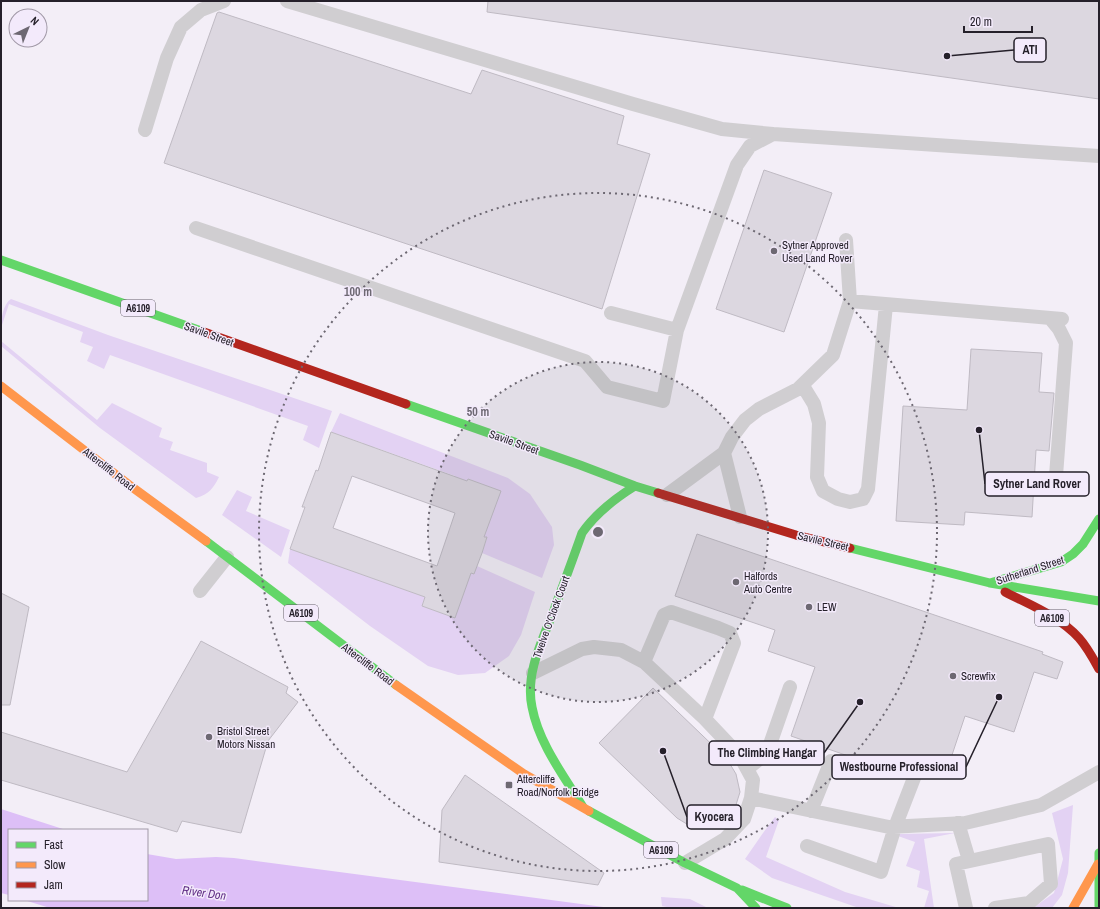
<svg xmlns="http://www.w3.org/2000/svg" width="1100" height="909" viewBox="0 0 1100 909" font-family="'Archivo Narrow',sans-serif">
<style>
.green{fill:#e3d2f3}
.water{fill:#ddbff7}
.building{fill:#dcd7e0;stroke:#bfbac3;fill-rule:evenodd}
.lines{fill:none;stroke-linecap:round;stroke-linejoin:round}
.lane{stroke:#d0ced1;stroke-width:14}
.fast{stroke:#63d668;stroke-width:9}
.slow{stroke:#ff974d;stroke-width:9}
.jam{stroke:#b3261e;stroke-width:9}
.ring{fill:none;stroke:#6d6872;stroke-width:2;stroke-dasharray:2 4}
.poi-dot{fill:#6d6872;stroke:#f3eafb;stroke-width:1.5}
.labels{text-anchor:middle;stroke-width:3;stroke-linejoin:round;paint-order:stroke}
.shield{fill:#f3eafb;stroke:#635d69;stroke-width:1}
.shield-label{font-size:10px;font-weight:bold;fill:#25202a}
.poi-label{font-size:11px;fill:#25202a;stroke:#f3eafb;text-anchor:start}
.street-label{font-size:11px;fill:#25202a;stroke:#f3eafb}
.water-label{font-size:12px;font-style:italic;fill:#612f86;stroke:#f3eafb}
.centre{fill:#6d6872;stroke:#f3eafb;stroke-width:2}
.ring-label{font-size:12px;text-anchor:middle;font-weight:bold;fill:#6d6872;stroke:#f3eafb;stroke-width:3;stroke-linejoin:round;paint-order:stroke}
.leader{fill:none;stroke:#25202a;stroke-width:1.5}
.callout-dot{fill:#25202a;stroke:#f3eafb;stroke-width:1.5}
.callout{fill:#f3eafb;stroke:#25202a;stroke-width:1.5}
.callout-label{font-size:12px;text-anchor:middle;font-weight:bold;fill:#25202a}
</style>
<rect width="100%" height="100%" fill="#f3eef7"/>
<!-- green -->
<path class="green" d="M 11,299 L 108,335 L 332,411 L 319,448 L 303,440 L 308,426 L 110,355 L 104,369 L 87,361 L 93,347 L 80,342 L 83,332 L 9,304 L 1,328 C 1,319 3,304 11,299 Z
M 1,341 L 97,420 L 112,403 L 162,428 L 159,437 L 173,442 L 170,450 L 207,463 L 207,472 L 219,477 C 213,489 209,494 196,498 L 100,428 L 1,346 Z
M 340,413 L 508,478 L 530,494 L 552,527 L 554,545 L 542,578 L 482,553 L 487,538 L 484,537 L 500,491 L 468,479 L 466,483 L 455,479 L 455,476 L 374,447 L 373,449 L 363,445 L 363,443 L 331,432 Z
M 237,490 L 252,497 L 246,511 L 290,530 L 281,557 L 222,515 Z
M 290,549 L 425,597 L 422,606 L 455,618 L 471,573 L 474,574 L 477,566 L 535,592 L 521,635 L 509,656 L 485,673 L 458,675 L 428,666 L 370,626 L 288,563 Z
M 1073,805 L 1068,873 L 1062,895 L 1052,908 L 1033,908 L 1054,893 L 1063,859 L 1052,813 Z
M 775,817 L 779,820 L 766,857 L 845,892 L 899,908 L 859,908 L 772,878 L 745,859 L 763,833 Z
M 955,833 L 924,839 L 934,908 L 924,908 L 929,891 L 917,887 L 920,871 L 906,866 L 915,842 L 898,836 L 899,834 Z
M 661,897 L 690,899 L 708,908 L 671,908 L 662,906 Z"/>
<!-- water -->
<path class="water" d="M 1,809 L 66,830 L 9,830 L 9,895 L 1,893 Z
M 147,854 L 176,859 L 216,857 L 234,858 L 611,908 L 50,908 L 24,900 L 147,900 Z"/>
<!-- building -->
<path class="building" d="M 488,1 L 1099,1 L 1099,99 L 487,12 Z
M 219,12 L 471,94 L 482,70 L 624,116 L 617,144 L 650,154 L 602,309 L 164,163 L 217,13 Z
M 764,170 L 832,193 L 784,332 L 716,309 Z
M 971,349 L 1042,353 L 1039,392 L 1054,393 L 1049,451 L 1036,450 L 1032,517 L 965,512 L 964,525 L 896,521 L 903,406 L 967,410 Z
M 331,432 L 467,481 L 468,479 L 501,491 L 484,537 L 487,537 L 482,553 L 474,574 L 471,573 L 455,618 L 422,606 L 425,597 L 290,549 L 305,507 L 302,507 L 316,470 L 318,471 ZM 352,476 L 455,513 L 437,566 L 333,528 Z
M 697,534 L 1043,652 L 1042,654 L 1063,662 L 1057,679 L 1034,672 L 1014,732 L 965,716 L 946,773 L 899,757 L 894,772 L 791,736 L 815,667 L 768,651 L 775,630 L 675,596 Z
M 1,593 L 29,607 L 10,705 L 1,705 Z
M 201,641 L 288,687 L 286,693 L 298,702 L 268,741 L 241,833 L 182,821 L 177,832 L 1,780 L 1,732 L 127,772 Z
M 653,688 L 727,759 L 736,774 L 740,792 L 735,808 L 723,821 L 706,827 L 690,826 L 677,818 L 599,743 Z
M 465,775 L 604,873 L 598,885 L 439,862 L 442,810 Z"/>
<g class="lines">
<!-- lane -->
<path class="lane" d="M 287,1 L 633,104 L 722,129 L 773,134
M 145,130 L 167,58 L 181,27 L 201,10 L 224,1
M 196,228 L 585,361 L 607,387 L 663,401 L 677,330
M 850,301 L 1062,319
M 611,313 L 677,330 L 737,165 L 750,146 L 773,134 L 1099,156
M 1050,318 L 1059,329 L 1066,343 L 1055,489
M 803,386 L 814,404 L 819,423 L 817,477 L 823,491 L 838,499 L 850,502 L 863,499 L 868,489 L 886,305
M 724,453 L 740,517
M 667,495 L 724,453 L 732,437 L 745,420 L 759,409 L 798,389 L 833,355 L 850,301 L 846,240
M 200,591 L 227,557
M 644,662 L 664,615 L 671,612 L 718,628 L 730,633 L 734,643 L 705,719
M 533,673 L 582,649 L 594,647 L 621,650 L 644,662 L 705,719 L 740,756 L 753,780 L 751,798 L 744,819 L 725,839 L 685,863
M 747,769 L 767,753 L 790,687
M 751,798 L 889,827 L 965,823 L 1041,805 L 1099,772
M 811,811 L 831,761
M 958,823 L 969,860
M 807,846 L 881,872 L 895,827 L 914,778
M 966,908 L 956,864 L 1048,844 L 1051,884 L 1029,903 L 995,908"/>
<!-- fast -->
<path class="fast" d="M 1,260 L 204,332
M 406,404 L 580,465 L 635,486 L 658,493
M 206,541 L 396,685
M 850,548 L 990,583 L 1099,601
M 990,583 L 1061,562 L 1073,554 L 1083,544 L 1099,519
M 583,807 C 564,776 539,744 532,707 C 525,674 542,641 554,610 C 563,585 573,559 582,533 C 596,513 614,499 635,486
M 589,811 L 685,863 L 737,888 L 756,908
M 1099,853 L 1099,906
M 742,890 L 787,908"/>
<!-- slow -->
<path class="slow" d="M 1,386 L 132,487 L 206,541
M 396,685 L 524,774 L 589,811
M 1073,908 L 1098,864"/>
<!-- jam -->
<path class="jam" d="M 204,332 L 406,404
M 658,493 L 796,535 L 850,548
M 1005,592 C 1030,605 1059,616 1079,638 C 1087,647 1093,658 1099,669"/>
</g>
<!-- distance rings -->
<circle cx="598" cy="532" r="170" fill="#6d6872" fill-opacity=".12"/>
<g class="ring">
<circle cx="598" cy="532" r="170"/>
<circle cx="598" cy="532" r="339"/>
</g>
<!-- markers -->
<g class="poi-dot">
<circle cx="774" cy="251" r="4"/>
<circle cx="736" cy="582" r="4"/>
<circle cx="809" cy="607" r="4"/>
<circle cx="953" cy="676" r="4"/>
<circle cx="209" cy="737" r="4"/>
<rect x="505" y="781" width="8" height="8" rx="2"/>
</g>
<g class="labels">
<!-- shield labels -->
<g class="shield">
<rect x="121" y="300" width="34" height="16" rx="3"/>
<rect x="284" y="605" width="34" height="16" rx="3"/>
<rect x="1035" y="610" width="34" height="16" rx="3"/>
<rect x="644" y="842" width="34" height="16" rx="3"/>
</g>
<g class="shield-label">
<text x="138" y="312">A6109</text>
<text x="301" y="617">A6109</text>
<text x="1052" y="622">A6109</text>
<text x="661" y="854">A6109</text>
</g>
<!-- poi labels -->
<g class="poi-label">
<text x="782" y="249">Sytner Approved<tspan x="782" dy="13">Used Land Rover</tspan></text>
<text x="744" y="580">Halfords<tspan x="744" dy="13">Auto Centre</tspan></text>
<text x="817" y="611">LEW</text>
<text x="961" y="680">Screwfix</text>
<text x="217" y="735">Bristol Street<tspan x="217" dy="13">Motors Nissan</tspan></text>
<text x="517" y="783">Attercliffe<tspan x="517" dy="13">Road/Norfolk Bridge</tspan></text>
</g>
<!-- street labels -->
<g class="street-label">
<text transform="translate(209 334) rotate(20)" y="4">Savile Street</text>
<text transform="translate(514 442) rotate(20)" y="4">Savile Street</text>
<text transform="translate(109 469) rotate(38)" y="4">Attercliffe Road</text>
<text transform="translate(823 541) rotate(13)" y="4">Savile Street</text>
<text transform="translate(1030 570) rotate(-18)" y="4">Sutherland Street</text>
<text transform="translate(551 617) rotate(-70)" y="4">Twelve O'Clock Court</text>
<text transform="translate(368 664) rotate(37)" y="4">Attercliffe Road</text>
</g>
<!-- water labels -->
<g class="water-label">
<text transform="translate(204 893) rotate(8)" y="4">River Don</text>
</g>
</g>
<circle cx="598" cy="532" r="6" class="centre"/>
<g class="ring-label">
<text x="358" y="296">100 m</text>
<text x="478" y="416">50 m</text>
</g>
<!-- callouts -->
<path class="leader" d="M947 56L1014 50M979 430L985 484M860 702L824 753M999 697L966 767M663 751L687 817"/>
<g class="callout-dot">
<circle cx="947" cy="56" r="4"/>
<circle cx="979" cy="430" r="4"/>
<circle cx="860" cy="702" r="4"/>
<circle cx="999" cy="697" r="4"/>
<circle cx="663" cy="751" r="4"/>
</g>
<g class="callout">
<rect x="1014" y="38" width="32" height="24" rx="4"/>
<rect x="985" y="472" width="104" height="24" rx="4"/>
<rect x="709" y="741" width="115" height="24" rx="4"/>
<rect x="832" y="755" width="134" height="24" rx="4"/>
<rect x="687" y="805" width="54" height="24" rx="4"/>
</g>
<g class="callout-label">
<text x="1030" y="54">ATI</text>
<text x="1037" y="488">Sytner Land Rover</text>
<text x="767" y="757">The Climbing Hangar</text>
<text x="899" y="771">Westbourne Professional</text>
<text x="714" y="821">Kyocera</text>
</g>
<!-- border -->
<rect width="1100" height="909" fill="none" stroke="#25202a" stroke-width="4"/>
<!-- legend -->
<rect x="8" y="829" width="140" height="72" fill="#f3eafb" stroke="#a199a7"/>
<rect x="16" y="842" width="20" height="6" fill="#63d668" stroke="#a199a7"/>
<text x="44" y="849" font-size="12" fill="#25202a">Fast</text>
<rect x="16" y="862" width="20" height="6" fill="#ff974d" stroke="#a199a7"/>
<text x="44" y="869" font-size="12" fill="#25202a">Slow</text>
<rect x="16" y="882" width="20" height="6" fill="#b3261e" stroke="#a199a7"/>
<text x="44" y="889" font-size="12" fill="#25202a">Jam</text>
<!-- north arrow -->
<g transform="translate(28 28) rotate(43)"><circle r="19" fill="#f3eafb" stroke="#a199a7"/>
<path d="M0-3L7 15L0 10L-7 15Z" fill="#6d6872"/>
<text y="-6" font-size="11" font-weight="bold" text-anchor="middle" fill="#25202a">N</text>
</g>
<!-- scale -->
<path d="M964 26v6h68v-6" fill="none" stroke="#25202a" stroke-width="2"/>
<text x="970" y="26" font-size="12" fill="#25202a" stroke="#f3eafb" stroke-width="3" paint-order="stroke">20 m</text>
</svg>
